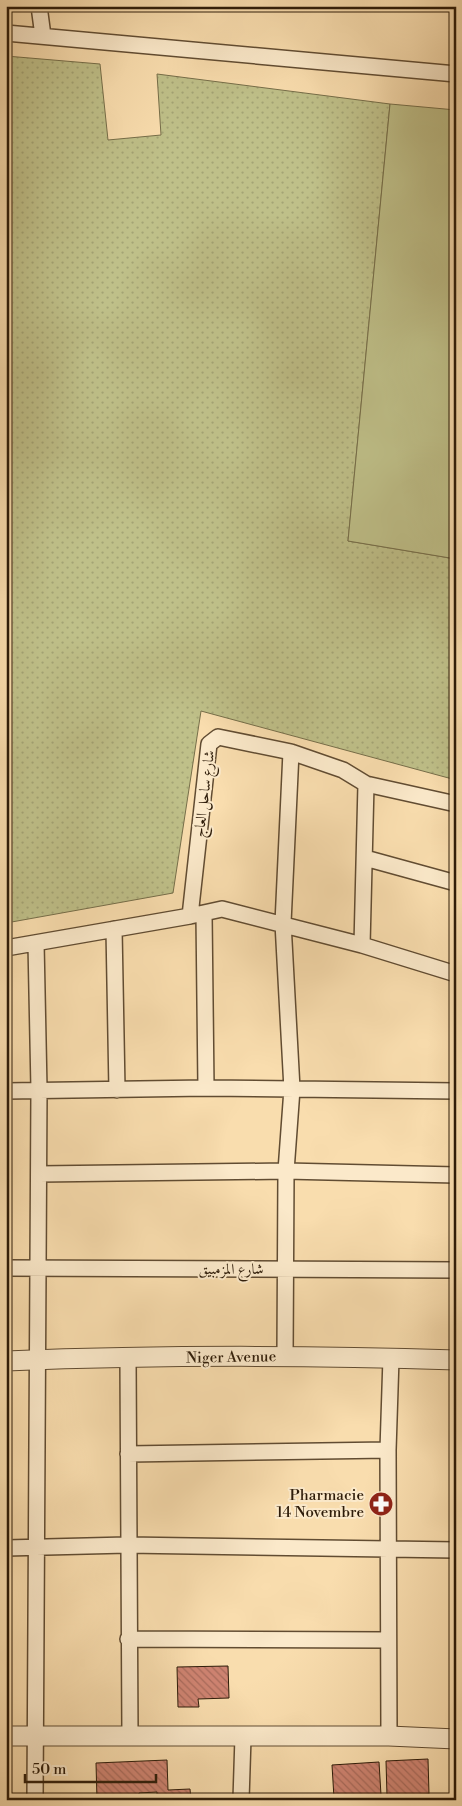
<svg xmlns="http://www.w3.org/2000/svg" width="462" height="1806" viewBox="0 0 462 1806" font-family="'Libre Bodoni',Amiri,serif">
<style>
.grass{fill:url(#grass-dots);stroke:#766e49}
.pitch{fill:#bfc089;stroke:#766e49}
.building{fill:url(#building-back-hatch);stroke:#2e1c09}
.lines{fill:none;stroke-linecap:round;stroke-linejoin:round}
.minor-casing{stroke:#614c32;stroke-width:18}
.tertiary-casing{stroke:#614c32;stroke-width:21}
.minor{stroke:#fbe9ca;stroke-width:15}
.tertiary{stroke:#fbe9ca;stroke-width:19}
.labels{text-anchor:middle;stroke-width:4;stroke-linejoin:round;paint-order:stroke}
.street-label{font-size:15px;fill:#2e1c09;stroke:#fbe9ca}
.poi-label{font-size:15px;fill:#2e1c09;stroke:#fbe9ca;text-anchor:end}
</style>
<defs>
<pattern id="grass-dots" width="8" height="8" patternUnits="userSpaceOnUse" patternTransform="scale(1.25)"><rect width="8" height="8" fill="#bfc089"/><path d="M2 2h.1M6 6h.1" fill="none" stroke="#a4a475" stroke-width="1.8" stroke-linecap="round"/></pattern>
<pattern id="building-back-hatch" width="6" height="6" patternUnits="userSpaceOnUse" patternTransform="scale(1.25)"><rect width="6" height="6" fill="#ce8371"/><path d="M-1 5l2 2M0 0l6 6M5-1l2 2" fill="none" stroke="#a86a5b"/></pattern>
</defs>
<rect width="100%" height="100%" fill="#f9ddae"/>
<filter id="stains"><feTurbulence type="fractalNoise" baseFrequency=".004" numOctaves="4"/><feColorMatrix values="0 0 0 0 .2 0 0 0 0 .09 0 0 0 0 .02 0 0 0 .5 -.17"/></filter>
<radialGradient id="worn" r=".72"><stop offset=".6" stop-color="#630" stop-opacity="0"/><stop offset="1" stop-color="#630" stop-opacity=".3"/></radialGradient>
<!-- grass -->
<path class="grass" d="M 6,56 L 100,64 L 108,140 L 161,135 L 157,74 L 390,104 L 348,541 L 456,559 L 456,780 L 201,711 L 173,893 L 6,923 Z"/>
<!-- pitch -->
<path class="pitch" d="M 390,104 L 456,110 L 456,559 L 348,541 Z"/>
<!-- building -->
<path class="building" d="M 228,1666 L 229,1698 L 198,1699 L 199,1707 L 178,1707 L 177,1667 Z
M 428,1759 L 429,1794 L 387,1796 L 386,1761 Z
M 167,1760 L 168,1790 L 190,1789 L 191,1800 L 157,1800 L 157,1792 L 139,1793 L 139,1800 L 97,1800 L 96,1763 Z
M 379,1762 L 381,1795 L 334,1798 L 332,1765 Z"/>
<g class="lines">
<defs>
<path id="minor" d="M 39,6 L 43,36
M 6,33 L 456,74
M 365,858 L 456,883
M 204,914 L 206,1088
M 190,916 L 222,909 L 362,945 L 456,974
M 114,929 L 117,1090
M 362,945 L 366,784
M 6,948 L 190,916 L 209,744 L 218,737 L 291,752 L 343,770 L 366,784 L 456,804
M 6,1091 L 206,1088 L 456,1091
M 39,1174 L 286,1171 L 456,1175
M 6,1268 L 456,1270
M 285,1356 L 286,1171 L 292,1089 L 283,923 L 291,752
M 128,1359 L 130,1737
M 128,1454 L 388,1450
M 6,1548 L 127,1545 L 456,1550
M 128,1639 L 388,1640
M 389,1736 L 388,1450 L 391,1358
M 35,1800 L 39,1089 L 36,943
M 241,1800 L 243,1737"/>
<path id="tertiary" d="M 6,1361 C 156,1355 306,1355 456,1360
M 6,1736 L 389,1736 L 456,1739"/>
</defs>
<!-- minor casing -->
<use href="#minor" class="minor-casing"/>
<!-- tertiary casing -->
<use href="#tertiary" class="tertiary-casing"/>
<!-- minor -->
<use href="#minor" class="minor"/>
<!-- tertiary -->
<use href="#tertiary" class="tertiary"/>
</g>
<!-- icons -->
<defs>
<symbol id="pharmacy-disc" viewBox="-11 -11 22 22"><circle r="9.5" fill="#8f2418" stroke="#fbe9ca"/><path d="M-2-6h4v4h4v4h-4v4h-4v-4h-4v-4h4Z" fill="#fff"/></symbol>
</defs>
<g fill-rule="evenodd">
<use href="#pharmacy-disc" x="367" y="1490" width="28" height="28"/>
</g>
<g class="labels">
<!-- street labels -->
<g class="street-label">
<text transform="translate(204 794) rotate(-83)" y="5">شارع ساحل العاج</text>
<text x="231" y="1274">شارع المزمبيق</text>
<text transform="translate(231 1357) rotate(-1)" y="5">Niger Avenue</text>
</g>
<!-- poi labels -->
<g class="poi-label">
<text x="364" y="1500">Pharmacie<tspan x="364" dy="17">14 Novembre</tspan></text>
</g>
</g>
<!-- margin -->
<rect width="462" height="1806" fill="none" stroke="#f9ddae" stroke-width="25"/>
<rect x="8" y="8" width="447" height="1791" fill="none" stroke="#2e1c09" stroke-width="2.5"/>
<rect x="12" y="12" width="437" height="1781" fill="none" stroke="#2e1c09"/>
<!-- scale -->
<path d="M25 1774v8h131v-8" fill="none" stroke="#2e1c09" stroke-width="2.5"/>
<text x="32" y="1774" font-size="15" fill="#2e1c09" stroke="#fbe9ca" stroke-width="4" paint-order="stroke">50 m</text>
<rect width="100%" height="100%" filter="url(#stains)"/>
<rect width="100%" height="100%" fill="url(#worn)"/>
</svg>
